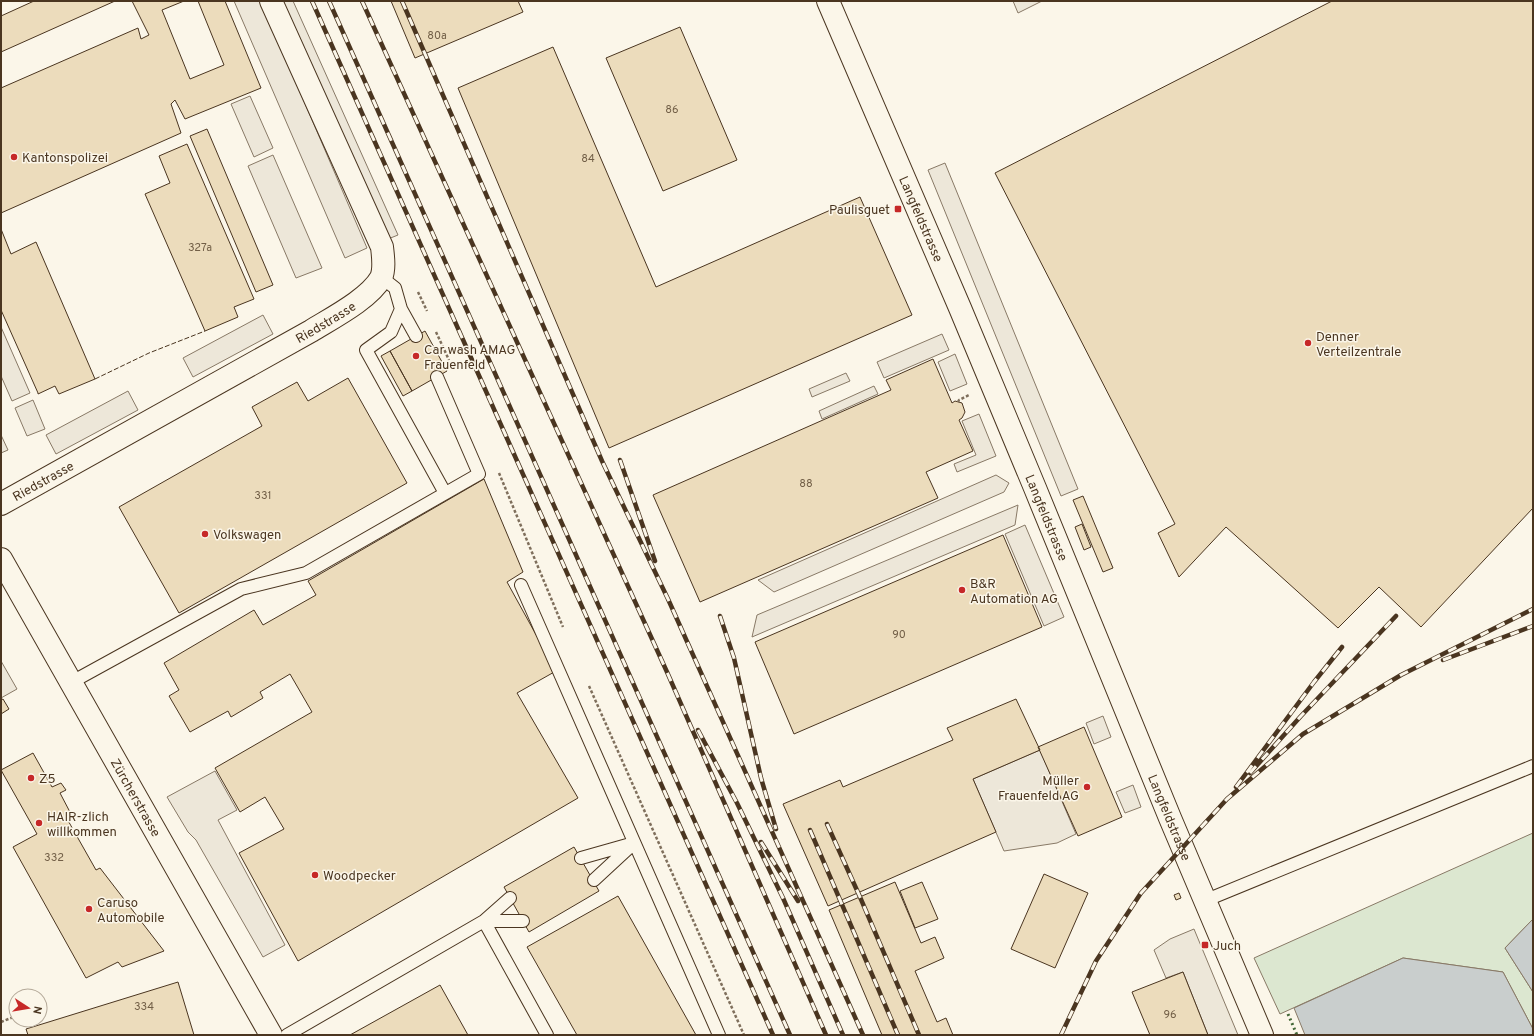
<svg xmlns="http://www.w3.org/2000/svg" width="1534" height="1036" viewBox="0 0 1534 1036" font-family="Overpass,sans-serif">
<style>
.green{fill:#dce7d0;stroke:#887966}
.parking{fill:#ede7d9;stroke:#887966}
.water{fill:#c9cecd;stroke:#887966}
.building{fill:#ecdcbc;stroke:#4a3520}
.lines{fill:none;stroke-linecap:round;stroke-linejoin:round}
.service-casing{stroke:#4a3520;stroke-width:14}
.minor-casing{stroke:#4a3520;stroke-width:24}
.primary-casing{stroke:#4a3520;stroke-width:24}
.path{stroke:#7f6f5c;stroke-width:2.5;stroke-dasharray:3 2;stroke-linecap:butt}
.service{stroke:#fbf6e9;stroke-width:12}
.minor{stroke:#fbf6e9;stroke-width:22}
.primary{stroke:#fbf6e9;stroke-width:22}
.rail-casing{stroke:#4a3520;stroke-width:4.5}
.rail{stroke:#fbf6e9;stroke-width:3;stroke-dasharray:9;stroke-linecap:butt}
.hedge{stroke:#436837;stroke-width:3;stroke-dasharray:2 3;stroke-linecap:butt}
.fence{stroke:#4a3520;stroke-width:1;stroke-dasharray:5 2;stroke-linecap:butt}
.poi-dot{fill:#c62828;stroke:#fbf6e9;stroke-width:1.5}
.labels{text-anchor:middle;stroke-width:3;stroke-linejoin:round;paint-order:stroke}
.number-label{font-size:11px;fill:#725f47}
.poi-label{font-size:13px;fill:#4a3520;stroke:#fbf6e9;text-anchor:start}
.street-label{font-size:13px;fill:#4a3520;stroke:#fbf6e9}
</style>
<rect width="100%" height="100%" fill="#fbf6e9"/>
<!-- green -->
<path class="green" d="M 1533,833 L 1533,919 L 1505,948 L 1533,992 L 1533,1029 L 1503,972 L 1403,958 L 1280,1014 L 1254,958 Z"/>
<!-- parking -->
<path class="parking" d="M 234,1 L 261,1 L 367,248 L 345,258 Z
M 283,1 L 293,1 L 398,235 L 388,239 Z
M 1013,1 L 1042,1 L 1018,13 Z
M 250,96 L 273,148 L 254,157 L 231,104 Z
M 273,155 L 322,268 L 296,278 L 248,166 Z
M 945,163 L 1078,489 L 1061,496 L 928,170 Z
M 263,315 L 273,334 L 193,377 L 183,358 Z
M 1,327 L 30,393 L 12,401 L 1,376 Z
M 942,334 L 949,350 L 884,378 L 877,362 Z
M 955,354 L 967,384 L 950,391 L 938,362 Z
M 846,373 L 850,381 L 812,397 L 809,389 Z
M 874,386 L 878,394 L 822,419 L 819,411 Z
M 128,391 L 138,410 L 56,454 L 46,435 Z
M 33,400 L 45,429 L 27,436 L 15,408 Z
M 979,414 L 996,456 L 957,472 L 954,464 L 976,455 L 962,421 Z
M 1,435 L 8,450 L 1,453 Z
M 996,475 L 1009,483 L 1004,492 L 774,592 L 758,580 Z
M 1018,505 L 1015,525 L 752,637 L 757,615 Z
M 1025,525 L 1064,617 L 1044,626 L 1005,534 Z
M 1,661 L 17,689 L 1,698 Z
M 1103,716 L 1111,737 L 1094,744 L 1086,723 Z
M 1040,750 L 1076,834 L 1057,843 L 1004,851 L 973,779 Z
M 215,771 L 237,810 L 218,820 L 285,945 L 263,957 L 196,840 L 188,832 L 167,797 Z
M 1133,785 L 1141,807 L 1125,813 L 1116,792 Z
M 1194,929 L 1238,1035 L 1208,1035 L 1183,972 L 1166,978 L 1154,950 L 1170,939 Z"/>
<!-- water -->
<path class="water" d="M 1533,919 L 1533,992 L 1505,948 Z
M 1403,958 L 1503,972 L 1533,1029 L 1533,1035 L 1305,1035 L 1294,1008 Z"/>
<!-- building -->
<path class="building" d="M 34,1 L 115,1 L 1,52 L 1,16 Z
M 132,1 L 184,1 L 162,10 L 190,79 L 224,65 L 198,1 L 225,1 L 261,88 L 185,119 L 175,100 L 171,104 L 181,133 L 1,213 L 1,88 L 138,28 L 141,39 L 149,35 Z
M 391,1 L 518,1 L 523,12 L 415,58 Z
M 1332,1 L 1533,1 L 1533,508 L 1421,627 L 1379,587 L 1338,628 L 1226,527 L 1179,577 L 1158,533 L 1175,524 L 995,173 Z
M 680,27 L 737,160 L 663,191 L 606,58 Z
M 553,47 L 656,287 L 860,197 L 912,315 L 609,448 L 458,88 Z
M 207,129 L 273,285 L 256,292 L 190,136 Z
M 187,144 L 254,299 L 234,307 L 238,317 L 205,331 L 145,194 L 170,183 L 159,156 Z
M 1,229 L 11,254 L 36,242 L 95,379 L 59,394 L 55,386 L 38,394 L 38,393 L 1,310 Z
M 425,331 L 447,371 L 412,391 L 390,351 Z
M 390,351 L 412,391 L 403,396 L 381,356 Z
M 933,359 L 952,403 L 955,401 L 962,403 L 965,412 L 962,418 L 959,420 L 973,451 L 926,472 L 938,498 L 700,602 L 653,495 L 891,390 L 886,380 Z
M 348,378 L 407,483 L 179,613 L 119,507 L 262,426 L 252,407 L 297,382 L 308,401 Z
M 484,479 L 523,572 L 507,582 L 556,671 L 517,693 L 578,798 L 298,961 L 239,853 L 284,829 L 265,797 L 240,812 L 215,768 L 312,712 L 290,674 L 260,692 L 263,698 L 231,717 L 228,711 L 190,732 L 169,696 L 179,690 L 164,663 L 254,610 L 263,625 L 316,595 L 308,581 Z
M 1083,496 L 1113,568 L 1103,572 L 1073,500 Z
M 1082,524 L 1091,547 L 1084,550 L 1075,527 Z
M 1003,535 L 1042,627 L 794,734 L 755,642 Z
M 3,699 L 9,709 L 1,714 L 1,700 Z
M 1016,699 L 1040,750 L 973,779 L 996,832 L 828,906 L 783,804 L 840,780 L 843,787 L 953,740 L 947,728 Z
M 1084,727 L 1122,817 L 1078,836 L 1038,747 Z
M 33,753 L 52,787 L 61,783 L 66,790 L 60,793 L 71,814 L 66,817 L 96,870 L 100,868 L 164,951 L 122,967 L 118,962 L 86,978 L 13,847 L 37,834 L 1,770 Z
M 574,847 L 599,891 L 529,932 L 504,887 Z
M 1044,874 L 1088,893 L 1055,968 L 1011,949 Z
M 895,882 L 921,943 L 935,937 L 944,958 L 915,971 L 937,1022 L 946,1018 L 953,1035 L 882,1035 L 829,910 Z
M 922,882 L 938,919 L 915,928 L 900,891 Z
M 1179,893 L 1181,898 L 1176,900 L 1174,895 Z
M 618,896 L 696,1035 L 577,1035 L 527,947 Z
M 1183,972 L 1208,1035 L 1150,1035 L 1132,992 Z
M 178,982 L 194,1035 L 28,1035 L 26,1029 Z
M 440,985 L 468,1035 L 350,1035 Z"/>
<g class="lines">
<defs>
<path id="service" d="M 381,277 L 395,288 L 401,309 L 391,332 L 366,350 L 445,493
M 401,309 L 416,336
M 521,585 L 719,1035
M 70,683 L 241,589 L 306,573 L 479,474 L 437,377
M 581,858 L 634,843 L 594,880
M 510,898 L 484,921 L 523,921
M 1204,901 L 1533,766
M 287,1035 L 484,921 L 547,1035"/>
<g id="minor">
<path id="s1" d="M 828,1 L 960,308 L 1035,488 L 1170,818 L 1262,1035"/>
<path id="s2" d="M 1,504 L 311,331 C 332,318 369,299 381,278 C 385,269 383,256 382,247 L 271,1"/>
</g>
<g id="primary">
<path id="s3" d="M 1,559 L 271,1035"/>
</g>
</defs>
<!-- service casing -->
<use href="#service" class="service-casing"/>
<!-- minor casing -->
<use href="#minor" class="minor-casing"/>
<!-- primary casing -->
<use href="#primary" class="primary-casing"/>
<!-- path -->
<path class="path" d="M 418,292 L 427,311
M 436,332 L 449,360
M 958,402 L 959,400 L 969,395
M 499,473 L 563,627
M 589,686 L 744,1035
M 1,1022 L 16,1016"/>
<!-- service -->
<use href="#service" class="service"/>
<!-- minor -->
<use href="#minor" class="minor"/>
<!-- primary -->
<use href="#primary" class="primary"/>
<defs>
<path id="rail" d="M 312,1 L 773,1035
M 329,1 L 790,1035
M 362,1 L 667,672 L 826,1035
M 402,1 L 602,461 L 668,599 L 863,1035
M 620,460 L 655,561
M 720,616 L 734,658 L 761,778 L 776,829
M 1443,660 L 1533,626
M 698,730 L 737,803 L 783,898 L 843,1035
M 1250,773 L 1301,716 L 1396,616
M 1236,787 L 1314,682 L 1342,647
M 827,824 L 860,897 L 919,1035
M 810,830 L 898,1035
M 761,842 L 798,901
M 1061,1035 L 1096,961 L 1141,893 L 1227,799 L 1303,734 L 1401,675 L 1533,609"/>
</defs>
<!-- rail casing -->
<use href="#rail" class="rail-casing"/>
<!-- rail -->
<use href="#rail" class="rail"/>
<!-- hedge -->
<path class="hedge" d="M 1288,1014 L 1297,1035"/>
<!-- fence -->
<path class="fence" d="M 95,379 L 149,353 L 205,331"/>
</g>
<!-- markers -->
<g class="poi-dot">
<circle cx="14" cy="157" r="4"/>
<rect x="894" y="205" width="8" height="8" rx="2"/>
<circle cx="1308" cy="343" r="4"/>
<circle cx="416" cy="356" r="4"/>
<circle cx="205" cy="534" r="4"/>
<circle cx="962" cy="590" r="4"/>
<circle cx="31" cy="778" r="4"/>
<circle cx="1087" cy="787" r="4"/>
<circle cx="39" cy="823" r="4"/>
<circle cx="315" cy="875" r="4"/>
<circle cx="89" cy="909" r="4"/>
<rect x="1201" y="941" width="8" height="8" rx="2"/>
</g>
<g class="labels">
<!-- number labels -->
<g class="number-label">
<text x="437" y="39">80a</text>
<text x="672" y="113">86</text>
<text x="588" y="162">84</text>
<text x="200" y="251">327a</text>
<text x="806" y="487">88</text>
<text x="263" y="499">331</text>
<text x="899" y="638">90</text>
<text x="54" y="861">332</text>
<text x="144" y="1010">334</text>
<text x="1170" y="1018">96</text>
</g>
<!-- poi labels -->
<g class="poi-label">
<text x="22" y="162">Kantonspolizei</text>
<text x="890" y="214" text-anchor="end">Paulisguet</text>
<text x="1316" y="341">Denner<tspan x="1316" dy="15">Verteilzentrale</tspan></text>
<text x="424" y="354">Car wash AMAG<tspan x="424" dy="15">Frauenfeld</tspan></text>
<text x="213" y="539">Volkswagen</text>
<text x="970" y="588">B&amp;R<tspan x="970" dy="15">Automation AG</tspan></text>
<text x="39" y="783">Z5</text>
<text x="1079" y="785" text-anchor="end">Müller<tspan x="1079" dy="15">Frauenfeld AG</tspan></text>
<text x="47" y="821">HAIR-zlich<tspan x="47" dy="15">willkommen</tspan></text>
<text x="323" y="880">Woodpecker</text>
<text x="97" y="907">Caruso<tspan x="97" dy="15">Automobile</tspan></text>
<text x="1213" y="950">Juch</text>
</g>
<!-- street labels -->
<g class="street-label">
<text dy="5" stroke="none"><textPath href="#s1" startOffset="237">Langfeldstrasse</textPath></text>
<text dy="5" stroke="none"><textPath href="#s2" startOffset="372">Riedstrasse</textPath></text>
<text dy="5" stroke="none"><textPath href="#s2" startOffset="48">Riedstrasse</textPath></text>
<text dy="5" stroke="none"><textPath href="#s1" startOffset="561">Langfeldstrasse</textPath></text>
<text dy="5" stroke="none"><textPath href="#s3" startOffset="274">Zürcherstrasse</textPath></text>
<text dy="5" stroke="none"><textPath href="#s1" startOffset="885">Langfeldstrasse</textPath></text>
</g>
</g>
<!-- border -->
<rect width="1534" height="1036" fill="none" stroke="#4a3520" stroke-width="4"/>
<!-- north arrow -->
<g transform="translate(28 1008) rotate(102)"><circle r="19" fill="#fbf6e9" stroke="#b4a999"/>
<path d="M0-3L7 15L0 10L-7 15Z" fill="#c62828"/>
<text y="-6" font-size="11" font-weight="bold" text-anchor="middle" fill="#4a3520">N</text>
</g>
</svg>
